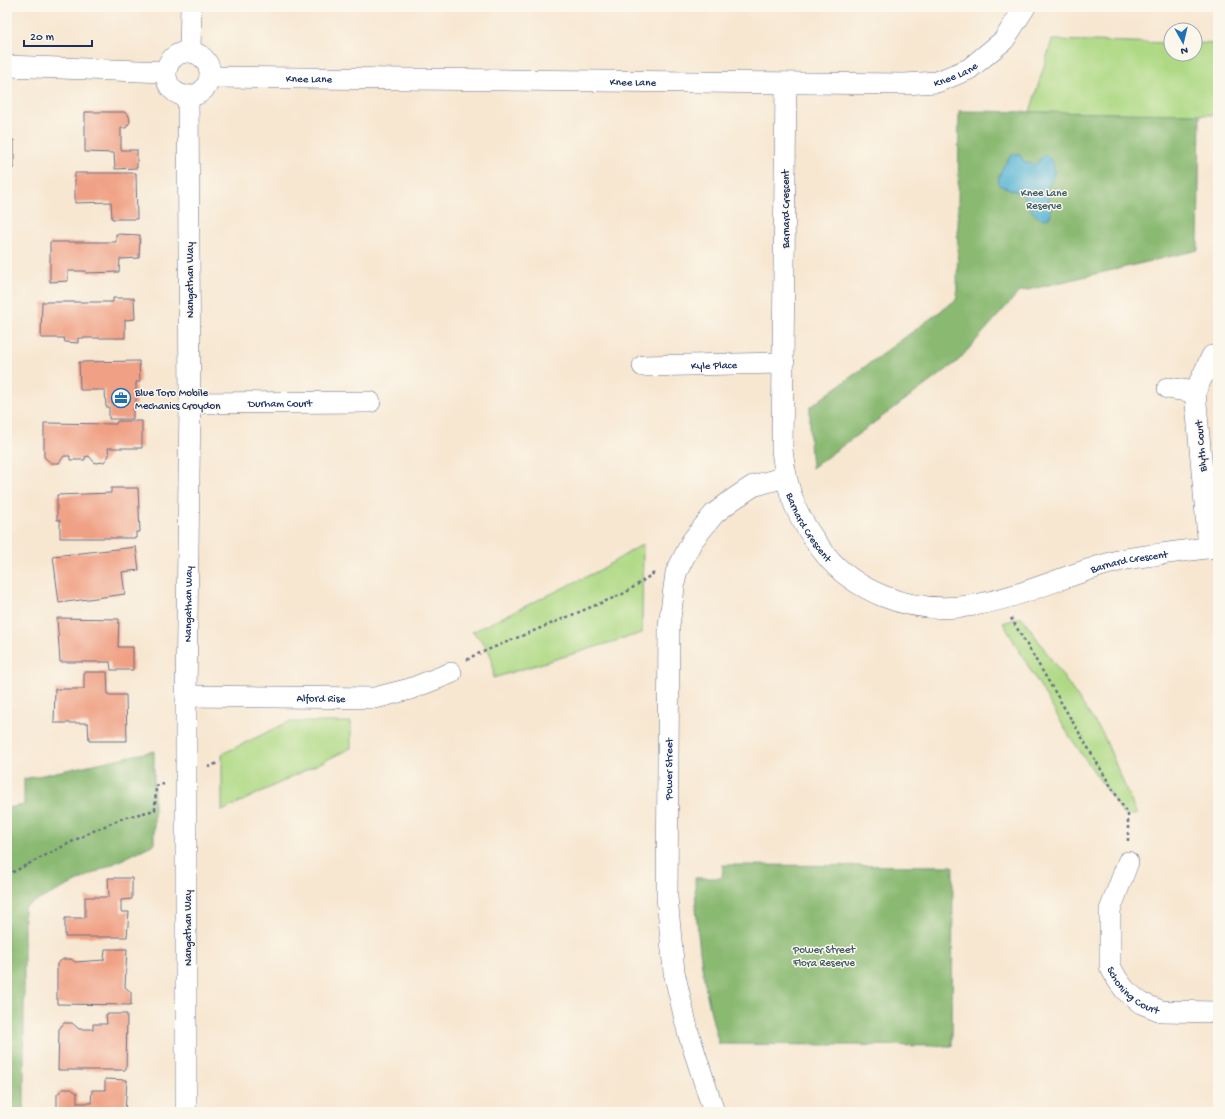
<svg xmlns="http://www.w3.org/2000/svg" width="1225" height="1119" viewBox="0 0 1225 1119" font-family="'Gochi Hand',sans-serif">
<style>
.green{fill:#aed984;stroke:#648471}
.forest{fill:#8ab972;stroke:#527468}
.water{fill:#56b4d4;stroke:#387299}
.building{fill:#f0a185}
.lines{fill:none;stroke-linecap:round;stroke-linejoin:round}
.minor-casing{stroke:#686f86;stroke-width:22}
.path{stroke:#686f86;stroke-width:2.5;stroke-dasharray:3 3;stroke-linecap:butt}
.minor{stroke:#fff;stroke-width:21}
.labels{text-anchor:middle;stroke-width:3;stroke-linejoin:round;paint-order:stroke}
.street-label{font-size:11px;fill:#1b2f5e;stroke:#fbf7ec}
.park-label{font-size:11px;fill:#405a68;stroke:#fbf7ec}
.poi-label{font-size:11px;fill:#1b2f5e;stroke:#fbf7ec;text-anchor:start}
</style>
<rect width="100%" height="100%" fill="#fbf7ec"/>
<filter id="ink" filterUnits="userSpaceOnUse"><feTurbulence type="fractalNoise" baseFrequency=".025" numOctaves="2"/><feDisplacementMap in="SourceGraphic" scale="8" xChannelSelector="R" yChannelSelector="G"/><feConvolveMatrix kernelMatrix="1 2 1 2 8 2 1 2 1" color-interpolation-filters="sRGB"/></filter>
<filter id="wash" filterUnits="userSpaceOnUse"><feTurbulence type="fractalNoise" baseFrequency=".012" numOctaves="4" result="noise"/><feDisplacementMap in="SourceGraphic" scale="16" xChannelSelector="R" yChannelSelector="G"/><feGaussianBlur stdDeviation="0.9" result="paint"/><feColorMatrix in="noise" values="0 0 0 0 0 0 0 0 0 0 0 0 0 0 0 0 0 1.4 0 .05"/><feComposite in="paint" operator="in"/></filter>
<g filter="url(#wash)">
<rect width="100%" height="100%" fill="#f7e7d1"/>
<!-- green -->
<path class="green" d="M 1052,40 L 1171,43 L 1171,54 L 1195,54 L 1195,43 L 1218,44 L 1218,115 L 1030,112 Z
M 643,544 L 642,633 L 493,678 C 495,657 487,644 472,632 L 598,571 Z
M 1022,617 L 1103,734 L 1137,815 L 1124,815 L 1068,734 L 1003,623 Z
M 288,722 L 351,722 L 351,748 L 222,811 L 222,754 Z"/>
<!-- forest -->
<path class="forest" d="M 959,111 L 1200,114 L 1198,250 L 1019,292 L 957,362 L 812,468 L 810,441 L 810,407 L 957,299 Z
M 154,751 L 154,844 L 24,907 L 24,1112 L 7,1112 L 7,808 L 24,805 L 24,779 Z
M 723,865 L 953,866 L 952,1046 L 719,1044 C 703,989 696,935 695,878 L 722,878 Z"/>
<!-- water -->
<path class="water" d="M 1013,154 L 1019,154 L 1025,163 L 1031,163 L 1034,166 L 1045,154 C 1059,165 1055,177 1047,189 L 1051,213 L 1049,218 L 1043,219 C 1030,214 1029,205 1023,194 L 999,185 C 996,175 1006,161 1013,154 Z"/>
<g id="blocks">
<!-- building -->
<path class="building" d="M 85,112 L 124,112 L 129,116 L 130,122 L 126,128 L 121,128 L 121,150 L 137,150 L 137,168 L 115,169 L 114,153 L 85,152 Z
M 7,140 L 14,140 L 14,168 L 7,168 Z
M 75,173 L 136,173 L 137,219 L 112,219 L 111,202 L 75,203 Z
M 116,234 L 140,235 L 139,258 L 120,259 L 119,272 L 86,273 L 86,271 L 68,271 L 68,281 L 50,282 L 50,242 L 116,242 Z
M 113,298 L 134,298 L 135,319 L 125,320 L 125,338 L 78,338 L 78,343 L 65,342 L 64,338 L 41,338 L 42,302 L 113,302 Z
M 139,361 L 140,382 L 136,382 L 136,408 L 133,408 L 133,419 L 109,419 L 109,407 L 106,407 L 105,390 L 80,390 L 79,362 Z
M 117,421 L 142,421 L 142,448 L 108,448 L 109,456 L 104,462 L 95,463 L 89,456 L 85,457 L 85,460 L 70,460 L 70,456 L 64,456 L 59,463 L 51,463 L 44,457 L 44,423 L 116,424 Z
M 111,488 L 138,488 L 140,532 L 136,532 L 136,538 L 60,538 L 60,520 L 57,520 L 57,495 L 111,493 Z
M 136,547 L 139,570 L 122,572 L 125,594 L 59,603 L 53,556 Z
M 57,618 L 119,619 L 118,647 L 133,647 L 133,670 L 111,670 L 110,662 L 60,662 Z
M 84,672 L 107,672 L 108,695 L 126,695 L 127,741 L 89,741 L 88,723 L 54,723 L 55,689 L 84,689 Z
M 108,878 L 132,878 L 132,899 L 121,900 L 121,912 L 129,912 L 127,937 L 65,937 L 65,918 L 85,918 L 85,897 L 109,897 Z
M 105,949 L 127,949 L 125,987 L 131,992 L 131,1005 L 57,1004 L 57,964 L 63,959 L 71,959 L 75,962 L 104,960 Z
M 106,1014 L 127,1014 L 126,1070 L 58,1070 L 59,1029 L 64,1023 L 72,1023 L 79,1029 L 93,1029 L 93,1024 L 107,1024 Z
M 105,1079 L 127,1080 L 125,1112 L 57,1112 L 57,1094 L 63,1089 L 71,1089 L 77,1093 L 77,1103 L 91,1103 L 92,1090 L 105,1090 Z"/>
</g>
</g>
<g filter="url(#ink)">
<use href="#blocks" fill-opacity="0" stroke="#686f86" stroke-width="1"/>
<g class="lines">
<defs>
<g id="minor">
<path d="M 190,51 L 191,7"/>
<circle cx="188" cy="74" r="22"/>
<path d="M 7,66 L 166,72"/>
<path id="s1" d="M 210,77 L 905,84 L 937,82 L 969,69 L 1004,40 L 1025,7"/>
<path id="s2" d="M 786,83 L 782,450 C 787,495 797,518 825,554 C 840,573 861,587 883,596 C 968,631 1041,579 1122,560 C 1135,557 1148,556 1161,554 C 1180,552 1199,548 1218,547"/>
<path id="s3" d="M 643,366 L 784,363"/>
<path d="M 1168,388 L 1195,392"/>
<path id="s4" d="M 190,403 L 370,402"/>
<path d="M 1209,548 L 1195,392 L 1212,356"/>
<path id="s5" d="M 186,696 L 375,698 L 410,689 L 451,673"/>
<path id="s6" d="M 1128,862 L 1110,910 L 1110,966 L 1117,979 L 1125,990 L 1141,1003 L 1161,1011 L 1218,1012"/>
<path id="s7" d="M 186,1112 L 186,696 L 190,403 L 188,96"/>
<path id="s8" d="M 714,1112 L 688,1032 L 674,972 L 667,897 L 669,626 L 676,573 L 692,541 L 714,514 L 732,500 L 753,486 L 785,477"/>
</g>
</defs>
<!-- minor casing -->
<use href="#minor" class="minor-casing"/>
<!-- path -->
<path class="path" d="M 1011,618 L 1128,815 L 1128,841
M 467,660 L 473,656 L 625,593 L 654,573
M 208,767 L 218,763
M 7,875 L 89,833 L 123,818 L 155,810 L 156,786 L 164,784"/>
<!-- minor -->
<use href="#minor" class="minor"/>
</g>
</g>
<!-- icons -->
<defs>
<symbol id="office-ring" viewBox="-11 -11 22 22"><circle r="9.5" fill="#fbf7ec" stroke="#1f6fb2" stroke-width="1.5"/><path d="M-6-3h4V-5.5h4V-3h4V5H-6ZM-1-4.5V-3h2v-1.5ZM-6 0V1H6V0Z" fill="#1f6fb2"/></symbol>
</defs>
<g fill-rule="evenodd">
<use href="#office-ring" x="110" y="387" width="22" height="22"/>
</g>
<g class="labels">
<!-- street labels -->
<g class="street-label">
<text dy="4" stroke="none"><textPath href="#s1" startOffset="747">Knee Lane</textPath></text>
<text dy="4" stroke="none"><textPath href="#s1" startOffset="99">Knee Lane</textPath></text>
<text dy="4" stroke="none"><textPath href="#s1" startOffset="423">Knee Lane</textPath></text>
<text transform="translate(785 209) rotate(-90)" y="4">Barnard Crescent</text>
<text transform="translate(189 280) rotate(-90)" y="4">Nangathan Way</text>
<text dy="4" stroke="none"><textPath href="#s3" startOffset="71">Kyle Place</textPath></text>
<text dy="4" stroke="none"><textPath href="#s4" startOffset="90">Durham Court</textPath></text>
<text transform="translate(1200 446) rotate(-95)" y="4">Blyth Court</text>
<text dy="4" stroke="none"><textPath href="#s2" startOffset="450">Barnard Crescent</textPath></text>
<text dy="4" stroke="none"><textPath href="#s2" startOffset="808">Barnard Crescent</textPath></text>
<text dy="4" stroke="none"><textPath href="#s7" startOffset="508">Nangathan Way</textPath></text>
<text dy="4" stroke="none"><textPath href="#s5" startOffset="135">Alford Rise</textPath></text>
<text dy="4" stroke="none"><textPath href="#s8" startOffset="349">Power Street</textPath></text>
<text transform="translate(187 928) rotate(-90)" y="4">Nangathan Way</text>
<text dy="4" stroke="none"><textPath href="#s6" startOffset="142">Schoning Court</textPath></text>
</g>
<!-- park labels -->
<g class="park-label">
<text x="1044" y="196">Knee Lane<tspan x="1044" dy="13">Reserve</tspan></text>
<text x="824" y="953">Power Street<tspan x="824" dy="13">Flora Reserve</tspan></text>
</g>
<!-- poi labels -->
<g class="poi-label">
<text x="135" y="396">Blue Toro Mobile<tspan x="135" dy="13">Mechanics Croydon</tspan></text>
</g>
</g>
<!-- margin -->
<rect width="1225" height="1119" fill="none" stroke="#fbf7ec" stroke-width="24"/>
<!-- north arrow -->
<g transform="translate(1183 42) rotate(172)"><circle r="19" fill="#fbf7ec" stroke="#a1a7b3"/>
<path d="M0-3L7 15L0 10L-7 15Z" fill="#1f6fb2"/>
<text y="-6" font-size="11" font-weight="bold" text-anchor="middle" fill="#1b2f5e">N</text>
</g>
<!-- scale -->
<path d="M24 40v6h68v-6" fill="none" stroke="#1b2f5e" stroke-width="2"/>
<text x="30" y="40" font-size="12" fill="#1b2f5e" stroke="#fbf7ec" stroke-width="3" paint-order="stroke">20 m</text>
</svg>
